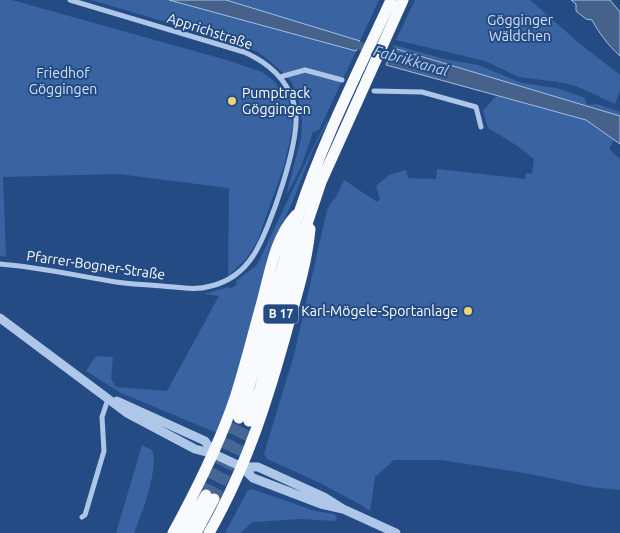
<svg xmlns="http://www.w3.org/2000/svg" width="620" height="533" viewBox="0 0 620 533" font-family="Ubuntu,sans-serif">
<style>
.green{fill:#3964a1}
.water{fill:#46628b;stroke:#a2c0e9}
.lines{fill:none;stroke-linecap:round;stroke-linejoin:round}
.canal{stroke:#46628b;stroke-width:8}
.trunk-tunnel{stroke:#466696;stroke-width:11;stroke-dasharray:11 5.5;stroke-linecap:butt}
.minor{stroke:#aec6e8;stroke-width:5}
.tertiary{stroke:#aec6e8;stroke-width:9}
.trunk{stroke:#f8fafe;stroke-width:11}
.poi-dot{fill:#f2d272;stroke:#254b84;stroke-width:2}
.labels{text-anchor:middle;stroke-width:4;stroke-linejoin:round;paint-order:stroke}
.shield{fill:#254b84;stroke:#bec9da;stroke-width:1}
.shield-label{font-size:12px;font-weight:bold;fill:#fff}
.park-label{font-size:14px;fill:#d2e1f6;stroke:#254b84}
.street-label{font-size:14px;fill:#fff;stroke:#254b84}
.poi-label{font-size:14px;fill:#fff;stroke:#254b84;text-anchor:start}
.water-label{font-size:15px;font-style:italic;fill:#bad0ef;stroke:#254b84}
</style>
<rect width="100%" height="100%" fill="#254b84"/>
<!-- green -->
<path class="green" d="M 0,0 L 12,0 L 230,61 L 262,72 L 274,81 L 289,101 L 293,126 L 284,166 L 257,242 L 246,259 L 228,276 L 229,188 L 118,174 L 3,177 L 6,257 L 0,256 Z
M 91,0 L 169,0 L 356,51 L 319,130 L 313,132 L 301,167 L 286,196 L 301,138 L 302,120 L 298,97 L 291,81 L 278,68 L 258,52 L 220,38 Z
M 226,0 L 379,0 L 360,41 Z
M 415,0 L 530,0 L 579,43 L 620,75 L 620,90 L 615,104 L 576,86 L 558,82 L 519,77 L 485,61 L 396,40 Z
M 394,45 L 444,59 L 478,65 L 522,83 L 557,88 L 585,98 L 587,105 L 597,104 L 620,112 L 620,116 L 393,48 Z
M 496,96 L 586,120 L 614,140 L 609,149 L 620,159 L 620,490 L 591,487 L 530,474 L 441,460 L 394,460 L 375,477 L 370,511 L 363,506 L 320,483 L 267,459 L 264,454 L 294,355 L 327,210 L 330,204 L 336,197 L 344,180 L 377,202 L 380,199 L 376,186 L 389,175 L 406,170 L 408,178 L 436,179 L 437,169 L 525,179 L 526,173 L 532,174 L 534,159 L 516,145 L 488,128 L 483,111 Z
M 327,121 L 328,122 L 313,150 L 292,203 L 276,237 L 231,396 L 217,433 L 121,393 L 86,371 L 96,356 L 113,357 L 111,379 L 116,387 L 167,391 L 219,296 L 204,294 L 228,287 L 229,289 L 237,285 L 236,281 L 257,265 L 312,149 Z
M 142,445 L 152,450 C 159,469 142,513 134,533 L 116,533 Z
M 252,489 L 315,511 L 334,514 L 337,518 L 335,521 L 301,519 L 253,522 L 240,533 L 225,533 L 248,490 Z"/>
<!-- water -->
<path class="water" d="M 169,0 L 226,0 L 360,41 L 356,51 Z
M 571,0 L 610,0 L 620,12 L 620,56 C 608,45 599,33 592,20 L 586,19 L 576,11 L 576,4 Z
M 393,48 L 620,116 L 620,144 L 586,120 L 386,65 Z"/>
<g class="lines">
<!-- canal -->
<path class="canal" d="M 349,43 L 398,57"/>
<!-- trunk-tunnel -->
<path class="trunk-tunnel" d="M 206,495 L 239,418
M 214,499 L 249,421"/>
<!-- minor -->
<path class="minor" d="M 280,77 L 305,70 L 342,80
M 374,91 L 422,92 L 476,107 L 481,127
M 0,264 C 39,267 78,276 116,282 C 131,284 147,285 162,286 C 178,287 195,291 211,286 C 228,282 243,271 253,256 C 270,230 302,137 295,108 C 289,81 269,63 244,52 L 70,0
M 82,517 L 85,515 L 104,451 L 102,417 L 108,399"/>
<!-- tertiary -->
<path class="tertiary" d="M 0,318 L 127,413 L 195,449 L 214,454 L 242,467 L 253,478 L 321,504 L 343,509
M 117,401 L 205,441 L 214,454
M 242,467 L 258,467 L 324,497 L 343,509 L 396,533"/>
<!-- trunk -->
<path class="trunk" d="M 239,418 C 262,351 276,281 299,213 C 323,140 359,70 391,0
M 249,421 L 260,389 L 297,254 L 321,182 L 403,0
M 173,533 C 197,489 219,445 235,398 C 245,367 253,334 262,302 C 270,273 275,237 296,215
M 184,533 L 206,495
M 196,533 L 214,499
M 209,533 C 247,466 268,399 288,326 C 297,294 307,262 310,229"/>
</g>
<!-- markers -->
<g class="poi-dot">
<circle cx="232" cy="101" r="5"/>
<circle cx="468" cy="311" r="5"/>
</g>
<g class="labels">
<!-- shield labels -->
<rect class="shield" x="263.5" y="304.5" width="35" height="19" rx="4"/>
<g class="shield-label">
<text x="281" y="318">B 17</text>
</g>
<!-- park labels -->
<g class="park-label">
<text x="520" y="25">Gögginger<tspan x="520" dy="16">Wäldchen</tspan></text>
<text x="63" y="78">Friedhof<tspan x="63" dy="16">Göggingen</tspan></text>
</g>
<!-- street labels -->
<g class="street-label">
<text transform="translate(210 31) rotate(18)" y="5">Apprichstraße</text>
<text transform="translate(96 265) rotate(8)" y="5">Pfarrer-Bogner-Straße</text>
</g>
<!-- poi labels -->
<g class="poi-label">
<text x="242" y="98">Pumptrack<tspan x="242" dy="16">Göggingen</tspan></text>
<text x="458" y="316" text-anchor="end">Karl-Mögele-Sportanlage</text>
</g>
<!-- water labels -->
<g class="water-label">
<text transform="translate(411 61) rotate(16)" y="5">Fabrikkanal</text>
</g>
</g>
</svg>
